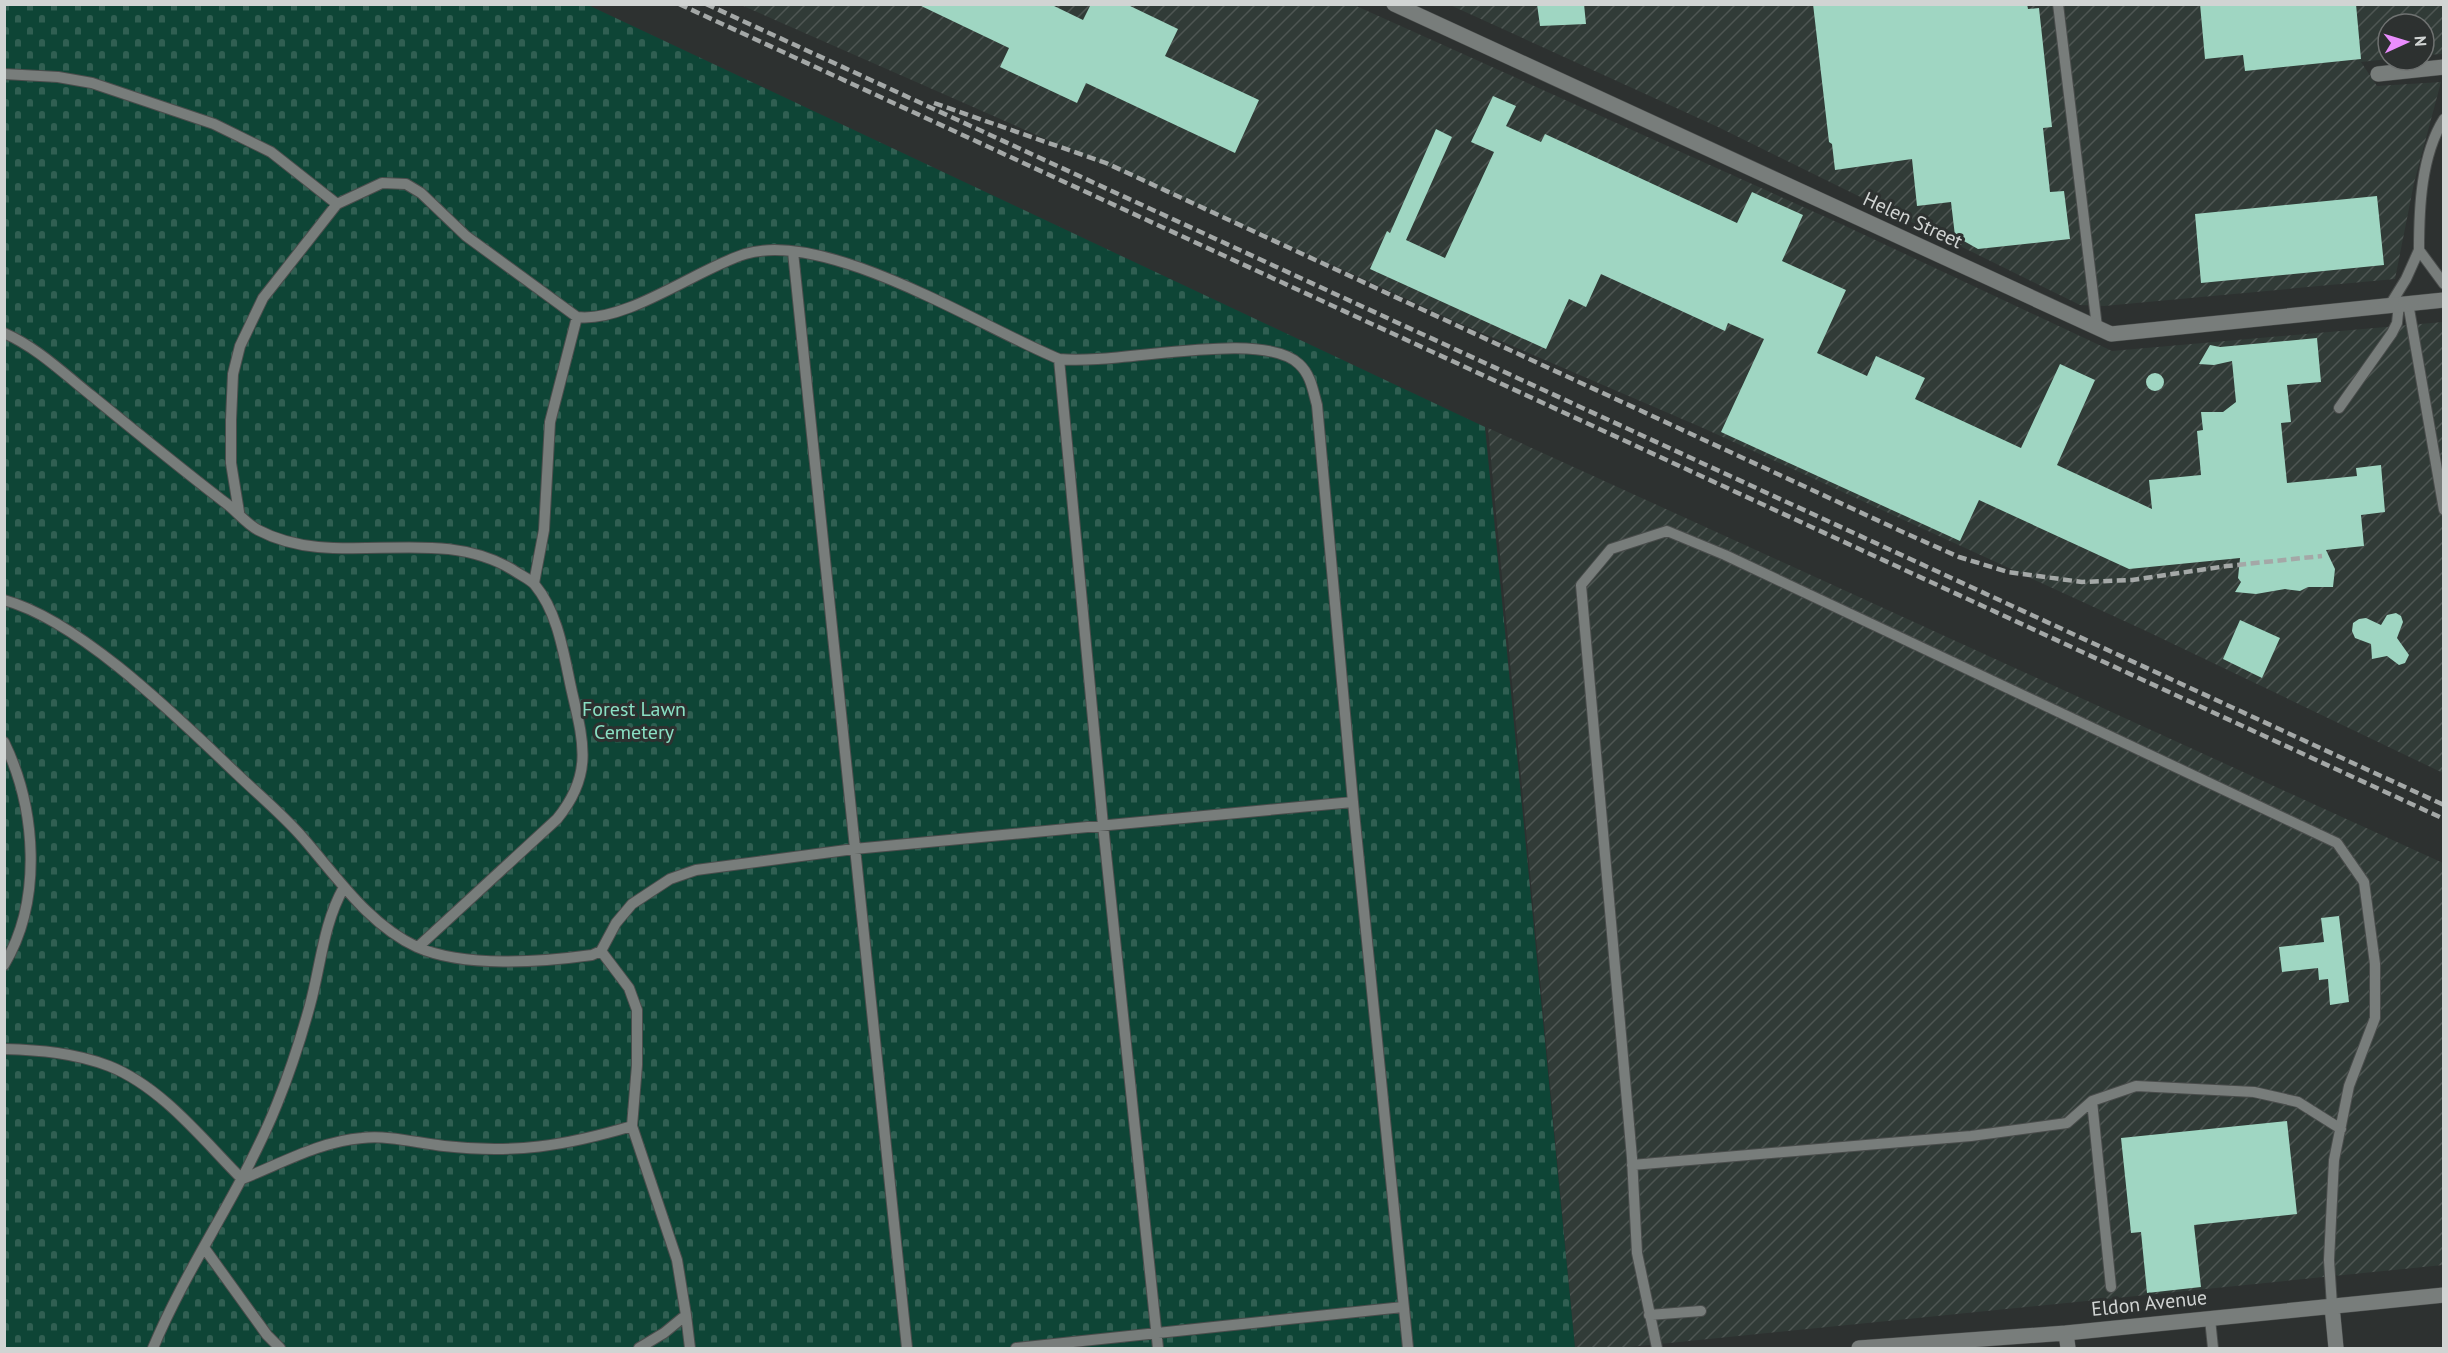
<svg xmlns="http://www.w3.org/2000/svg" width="2448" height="1353" viewBox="0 0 2448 1353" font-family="'PT Sans',sans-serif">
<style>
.industrial{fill:url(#industrial-furrows)}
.cemetery{fill:url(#cemetery-stones)}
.building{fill:#9fd6c2}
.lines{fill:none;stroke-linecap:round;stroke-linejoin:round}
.service-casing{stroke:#4a4d4c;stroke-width:12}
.minor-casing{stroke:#4a4d4c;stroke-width:16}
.service{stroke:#787d7b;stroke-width:10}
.minor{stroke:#787d7b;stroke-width:15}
.rail{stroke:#a4a8a7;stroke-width:4.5;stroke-dasharray:9 4.5;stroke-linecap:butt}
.labels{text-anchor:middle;stroke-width:6;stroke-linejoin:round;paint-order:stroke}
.street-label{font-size:20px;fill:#d1d4d3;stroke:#2d3130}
.park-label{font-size:20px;fill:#8ae0c4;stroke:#2d3130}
</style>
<defs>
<pattern id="industrial-furrows" width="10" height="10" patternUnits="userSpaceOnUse" patternTransform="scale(1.5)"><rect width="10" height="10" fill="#313b37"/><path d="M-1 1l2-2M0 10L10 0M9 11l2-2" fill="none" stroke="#4e5653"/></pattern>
<pattern id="cemetery-stones" width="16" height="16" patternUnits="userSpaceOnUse" patternTransform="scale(1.5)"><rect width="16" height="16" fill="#0e4536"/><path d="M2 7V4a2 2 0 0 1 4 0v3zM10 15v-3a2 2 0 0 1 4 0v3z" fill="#305f52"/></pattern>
</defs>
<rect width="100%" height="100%" fill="#2d3130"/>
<!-- industrial -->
<path class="industrial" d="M 741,5 L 1354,5 L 1841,224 L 2112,351 L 2443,322 L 2443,773 L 2144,630 L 1703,428 L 1452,320 L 1355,275 Z
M 1450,5 L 2443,5 L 2443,54 L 2424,55 L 2424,24 L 2388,24 L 2388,59 L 2361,62 L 2377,86 L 2441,82 L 2414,183 L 2395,279 L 2104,306 L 2080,305 L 1718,127 Z
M 1488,428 L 2443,863 L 2443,1265 L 1620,1348 L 1575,1348 Z"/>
<!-- cemetery -->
<path class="cemetery" d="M 5,5 L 588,5 L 1485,427 L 1575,1348 L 5,1348 Z"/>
<!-- building -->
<path class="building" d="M 917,4 L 1050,4 L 1083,20 L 1091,4 L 1126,4 L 1178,29 L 1165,56 L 1259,100 L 1235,153 L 1086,83 L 1077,103 L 1000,67 L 1009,48 Z
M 1537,4 L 1584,4 L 1586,24 L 1540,26 Z
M 1813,4 L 2027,4 L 2028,9 L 2039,8 L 2052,127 L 2043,128 L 2050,192 L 2064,191 L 2070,239 L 1978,249 L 1955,236 L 1951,202 L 1917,206 L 1912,159 L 1835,170 L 1832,144 L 1829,142 Z
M 2200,4 L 2356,4 L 2361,59 L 2245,71 L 2243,55 L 2205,59 Z
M 1493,96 L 1516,106 L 1506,126 L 1541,142 L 1545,134 L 1737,223 L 1752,192 L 1803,215 L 1782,261 L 1846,290 L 1817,353 L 1867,376 L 1876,356 L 1925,378 L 1915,399 L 2021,448 L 2060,364 L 2095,380 L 2057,465 L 2152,509 L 2149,480 L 2201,475 L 2197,431 L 2203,430 L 2201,412 L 2223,412 L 2236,402 L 2232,361 L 2214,365 L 2199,364 L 2210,345 L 2220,347 L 2317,338 L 2321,382 L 2287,385 L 2291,422 L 2281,423 L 2287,483 L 2357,476 L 2356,468 L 2381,465 L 2385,512 L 2361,515 L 2364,546 L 2326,550 L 2335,569 L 2333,587 L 2308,587 L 2300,591 L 2285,589 L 2256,594 L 2235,592 L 2241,582 L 2238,578 L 2240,558 L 2129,569 L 1979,500 L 1960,541 L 1721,432 L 1764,339 L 1728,323 L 1725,331 L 1601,274 L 1586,307 L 1569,299 L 1546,349 L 1370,269 L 1387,231 L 1390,233 L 1436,129 L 1452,137 L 1406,240 L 1445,258 L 1494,152 L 1471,142 Z
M 2377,196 L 2384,265 L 2201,283 L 2195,214 Z
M2146 382a9 9 0 1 1 18 0a9 9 0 1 1-18 0Z
M 2396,613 L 2401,616 L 2403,622 L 2397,638 L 2409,655 L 2405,663 L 2399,665 L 2387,656 L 2372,659 L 2371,644 L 2355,638 L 2352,631 L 2353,623 L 2359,619 L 2366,618 L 2381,625 L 2387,615 Z
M 2240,620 L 2280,638 L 2262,678 L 2223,659 Z
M 2339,916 L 2349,1002 L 2330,1005 L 2328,979 L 2319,980 L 2318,968 L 2282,972 L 2279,947 L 2324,942 L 2321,918 Z
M 2287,1121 L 2297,1214 L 2194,1225 L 2201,1287 L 2147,1293 L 2141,1232 L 2131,1233 L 2121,1138 Z"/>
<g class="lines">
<defs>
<path id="service" d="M 2058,4 L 2097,327
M 4,74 L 58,77 L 92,83 L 214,124 L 271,152 L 337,204
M 2419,250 C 2419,208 2421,155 2444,119
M 793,252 L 907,1348
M 2408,303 L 2444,510
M 2390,305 L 2406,279 L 2419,250 L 2444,284
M 4,333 C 38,348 64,374 92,396 C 136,432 179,467 223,501 C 235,509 245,523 258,530 C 337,572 434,522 513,570 C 520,575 530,579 535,585 C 559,614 564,657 572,692 C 584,743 593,775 557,819 L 418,947
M 1059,359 C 1116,366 1261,328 1299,364 C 1311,375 1313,391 1317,405 L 1353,802 L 1408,1348
M 2339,408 L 2392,333 L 2397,323 L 2399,304
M 239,512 L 231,463 L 231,420 L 233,374 L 240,346 L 263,298 L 337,204 L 382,183 L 406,184 L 421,193 L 466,236 L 577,317 C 626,323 697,269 745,254 C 827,229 981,327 1059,359 L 1103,825 L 1158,1348
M 534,583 L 544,530 L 550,422 L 577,317
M 4,600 C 81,621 180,720 238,775 C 260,796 284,816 303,838 C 337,877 369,925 417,947 C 464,968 542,962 592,955 L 601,951 L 616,923 L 632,904 L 670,879 L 696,870 L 854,849 L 1353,802
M 4,742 C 36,808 43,900 4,965
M 601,951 L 629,988 L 637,1010 L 637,1065 L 632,1126 L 677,1260 L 686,1315 L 664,1333 L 639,1348
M 4,1049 C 40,1050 75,1053 109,1066 C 162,1087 203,1140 242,1179
M 2092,1101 L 2111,1287
M 1632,1165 L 1971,1136 L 2067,1123 L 2092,1101 L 2136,1086 L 2254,1092 L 2298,1102 L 2341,1129
M 242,1179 C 280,1164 321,1141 362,1138 C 389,1135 417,1143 444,1146 C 514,1154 565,1146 632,1126
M 205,1249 L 267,1335 L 280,1348
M 686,1315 L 690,1348
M 1649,1315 L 1701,1311
M 2210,1319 L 2213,1348
M 153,1348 C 188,1264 243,1189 277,1104 C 290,1072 301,1038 310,1005 C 321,965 323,924 344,887
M 1016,1348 L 1403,1307
M 1657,1348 L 1637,1253 L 1632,1158 L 1581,585 L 1611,549 L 1667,531 L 1725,555 L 2337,843 L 2364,882 L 2375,964 L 2375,1018 L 2349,1086 L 2334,1160 L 2329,1260 L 2332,1306"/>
<path id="minor" d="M 1394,4 L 2111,334 L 2444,300
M 2378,74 L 2444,67
M 2332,1306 L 2336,1348
M 2066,1333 L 2068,1348
M 1859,1348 L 2066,1333 L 2444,1295"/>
</defs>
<!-- service casing -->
<use href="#service" class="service-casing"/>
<!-- minor casing -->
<use href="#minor" class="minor-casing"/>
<!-- service -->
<use href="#service" class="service"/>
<!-- minor -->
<use href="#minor" class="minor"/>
<!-- rail -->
<path class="rail" d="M 679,4 L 2444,819
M 706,4 L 2444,805
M 934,103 L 1106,163 L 1905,533 L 1959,557 L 2008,572 L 2082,582 L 2132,580 L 2227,566 L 2322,556"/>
</g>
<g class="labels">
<!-- street labels -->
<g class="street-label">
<text transform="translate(1913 220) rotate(25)" y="7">Helen Street</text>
<text transform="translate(2149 1303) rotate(-6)" y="7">Eldon Avenue</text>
</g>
<!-- park labels -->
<g class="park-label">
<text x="634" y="716">Forest Lawn<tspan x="634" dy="23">Cemetery</tspan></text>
</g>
</g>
<!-- border -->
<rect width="2448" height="1353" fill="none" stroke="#d1d4d3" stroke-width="12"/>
<!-- north arrow -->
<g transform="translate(2406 42) rotate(86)"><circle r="28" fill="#2d3130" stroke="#6f7271" stroke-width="1.5"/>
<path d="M0-4.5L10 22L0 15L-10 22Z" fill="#ea8dfd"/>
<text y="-9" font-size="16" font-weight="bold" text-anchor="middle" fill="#d1d4d3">N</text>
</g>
</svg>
